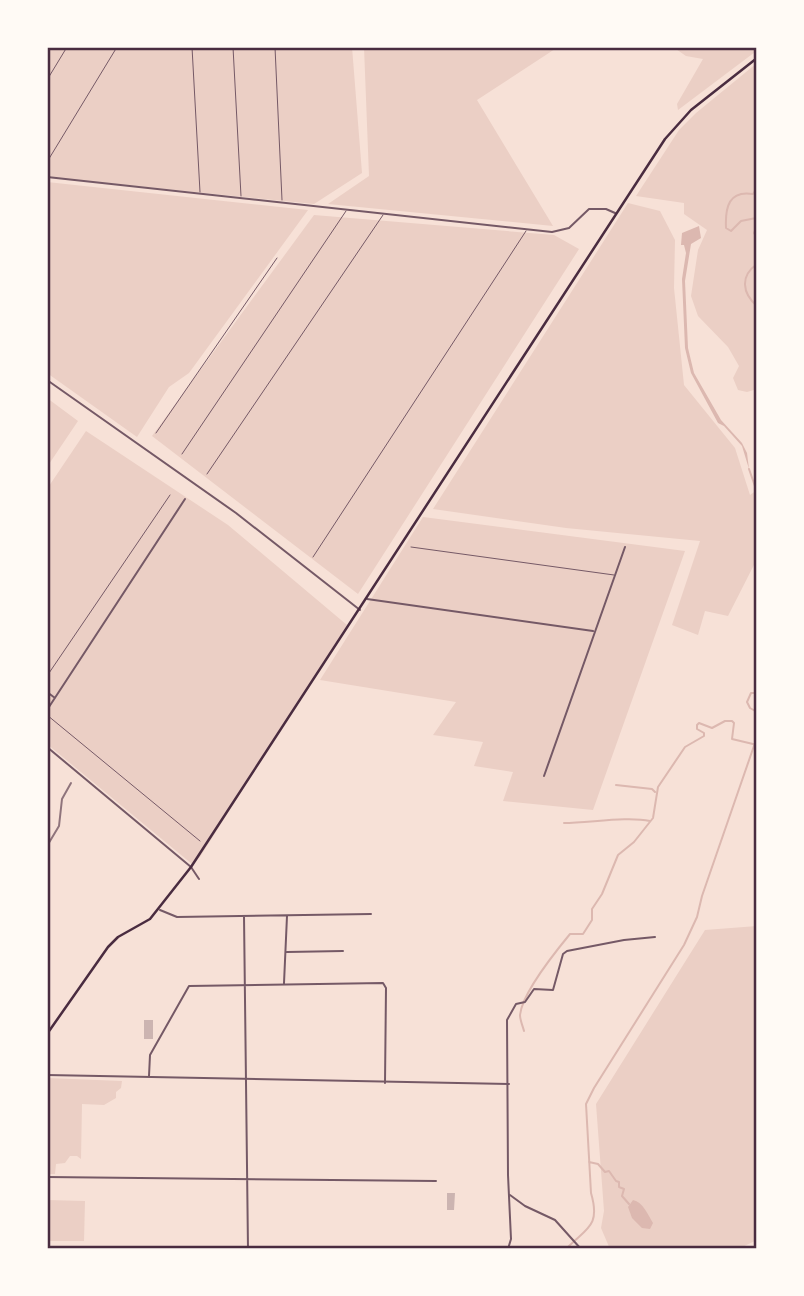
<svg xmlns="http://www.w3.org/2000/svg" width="804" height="1296" viewBox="0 0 804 1296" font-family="'PT Serif',serif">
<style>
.green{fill:#ebcfc5}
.water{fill:#dcb8b0}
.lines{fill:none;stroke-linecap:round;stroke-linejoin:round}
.stream{stroke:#dcb8b0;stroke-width:2}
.building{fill:#ccb4b1}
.service{stroke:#755966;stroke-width:1}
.minor{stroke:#755966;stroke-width:2}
.tertiary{stroke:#755966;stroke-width:2}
.secondary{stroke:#4a2c40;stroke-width:2.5}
.rail{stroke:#8f747c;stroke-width:2}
.neatline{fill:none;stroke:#4a2c40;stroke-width:2.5}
</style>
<rect width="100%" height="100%" fill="#f7e1d7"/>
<!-- green -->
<path class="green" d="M 47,47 L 352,47 L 362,173 L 314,204 L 47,177 Z
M 364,47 L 558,47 L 477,100 L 553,226 L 328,204 L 369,176 Z
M 673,47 L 752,47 L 755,52 L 678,110 L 677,104 L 703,59 L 686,56 Z
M 757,63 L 757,389 L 747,392 L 738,390 L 733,378 L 739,366 L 728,347 L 698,316 L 691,296 L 698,250 L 707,230 L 684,214 L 684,203 L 636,196 L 679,130 L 696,113 Z
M 47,182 L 308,210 L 189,373 L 169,387 L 137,437 L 47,373 Z
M 628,203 L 660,211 L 675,240 L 674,288 L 684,385 L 735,448 L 750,495 L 757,490 L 757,559 L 728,616 L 705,611 L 698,635 L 672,625 L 700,541 L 566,528 L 433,509 Z
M 314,215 L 554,235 L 579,249 L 358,594 L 152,436 Z
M 47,398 L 78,421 L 47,467 Z
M 86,431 L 228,525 L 347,625 L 200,857 L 192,864 L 47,744 L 47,489 Z
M 423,517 L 685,551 L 593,810 L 503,801 L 513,772 L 474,766 L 483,742 L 433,735 L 456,702 L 320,680 Z
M 757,926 L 757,1240 L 738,1249 L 610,1249 L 601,1228 L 604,1211 L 596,1104 L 705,930 Z
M 47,1078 L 122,1081 L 121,1088 L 116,1092 L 116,1098 L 104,1105 L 82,1104 L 81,1159 L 77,1156 L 70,1156 L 65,1163 L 56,1164 L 55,1174 L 47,1174 Z
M 47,1200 L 85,1201 L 84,1241 L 47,1241 Z"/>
<!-- water -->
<path class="water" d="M 699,226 L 701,238 L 691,244 L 685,281 L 688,348 L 694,373 L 721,420 L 742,443 L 747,453 L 749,469 L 742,446 L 724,426 L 718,423 L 691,373 L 685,348 L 682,279 L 686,253 L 684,245 L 681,245 L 682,233 Z
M 633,1200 C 643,1202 648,1215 653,1223 L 650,1229 L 642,1228 L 632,1218 L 628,1207 Z"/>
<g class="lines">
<!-- stream -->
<path class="stream" d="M 755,47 L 757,50
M 757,188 L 753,194 C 729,190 725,207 726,228 L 731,231 L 741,221 L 756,218 L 757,220
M 757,225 L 754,233 L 757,238
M 757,264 C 740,276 742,293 757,306
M 749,469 L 757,492
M 757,674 L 757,683
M 757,693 L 751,693 L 747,702 L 750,708 L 757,712
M 616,785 L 652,789 L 655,792
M 564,823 C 589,823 627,816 650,821
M 524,1031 C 523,1027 520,1020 520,1015 C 522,994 556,951 570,934 L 583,934 L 592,920 L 592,909 L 602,894 L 618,855 L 634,842 L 653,818 L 658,787 L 685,747 L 704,736 L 704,733 L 697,729 L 697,725 L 699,723 L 712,728 L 725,721 L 732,721 L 734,723 L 732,739 L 753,744
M 589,1162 L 598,1164 L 605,1172 L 609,1171 L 616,1181 L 619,1182 L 619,1187 L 624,1189 L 622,1196 L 629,1204
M 566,1249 C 586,1228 601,1227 591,1193 L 586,1104 L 594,1088 L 684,945 L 697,917 L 702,896 L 756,740 L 757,729"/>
</g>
<!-- building -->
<path class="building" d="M 144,1020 L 153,1020 L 153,1039 L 144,1039 Z
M 447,1193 L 455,1193 L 454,1210 L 447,1210 Z"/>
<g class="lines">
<!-- service -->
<path class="service" d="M 192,47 L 200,192
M 233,47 L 241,196
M 275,47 L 282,200
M 47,80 L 67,47
M 47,162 L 117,47
M 156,433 L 277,258
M 182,454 L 346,211
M 207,474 L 383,215
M 411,547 L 614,575
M 313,557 L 526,231
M 47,676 L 170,495
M 47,715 L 200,841"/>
<!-- minor -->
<path class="minor" d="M 47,177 L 552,232 L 569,228 L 589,209 L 606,209 L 615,213
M 367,599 L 593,631
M 47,692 L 55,698
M 47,710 L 185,499
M 47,747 L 191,867 L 199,879
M 544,776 L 625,547
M 160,910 L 177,917 L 371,914
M 244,916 L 248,1249
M 287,952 L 343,951
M 284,983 L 287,916
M 149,1076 L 150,1055 L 189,986 L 383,983 L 386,988 L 385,1083
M 47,1177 L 436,1181
M 510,1195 L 525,1206 L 555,1220 L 581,1249
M 467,1249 L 496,1249
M 508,1249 L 511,1239 L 508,1175 L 507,1020 L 516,1004 L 525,1002 L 534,989 L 553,990 L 563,954 L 567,951 L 624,940 L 655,937"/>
<!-- tertiary -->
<path class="tertiary" d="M 47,380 L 236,513 L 360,610
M 47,1075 L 509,1084"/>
<!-- secondary -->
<path class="secondary" d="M 47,1034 L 108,947 L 118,937 L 150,919 L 191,867 L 665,139 L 691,110 L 757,58"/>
<!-- rail -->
<path class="rail" d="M 47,846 L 59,826 L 62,799 L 71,783"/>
</g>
<!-- border -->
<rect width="804" height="1296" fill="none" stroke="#fffaf5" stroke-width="98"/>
<rect x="49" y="49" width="706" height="1198" class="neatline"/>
</svg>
